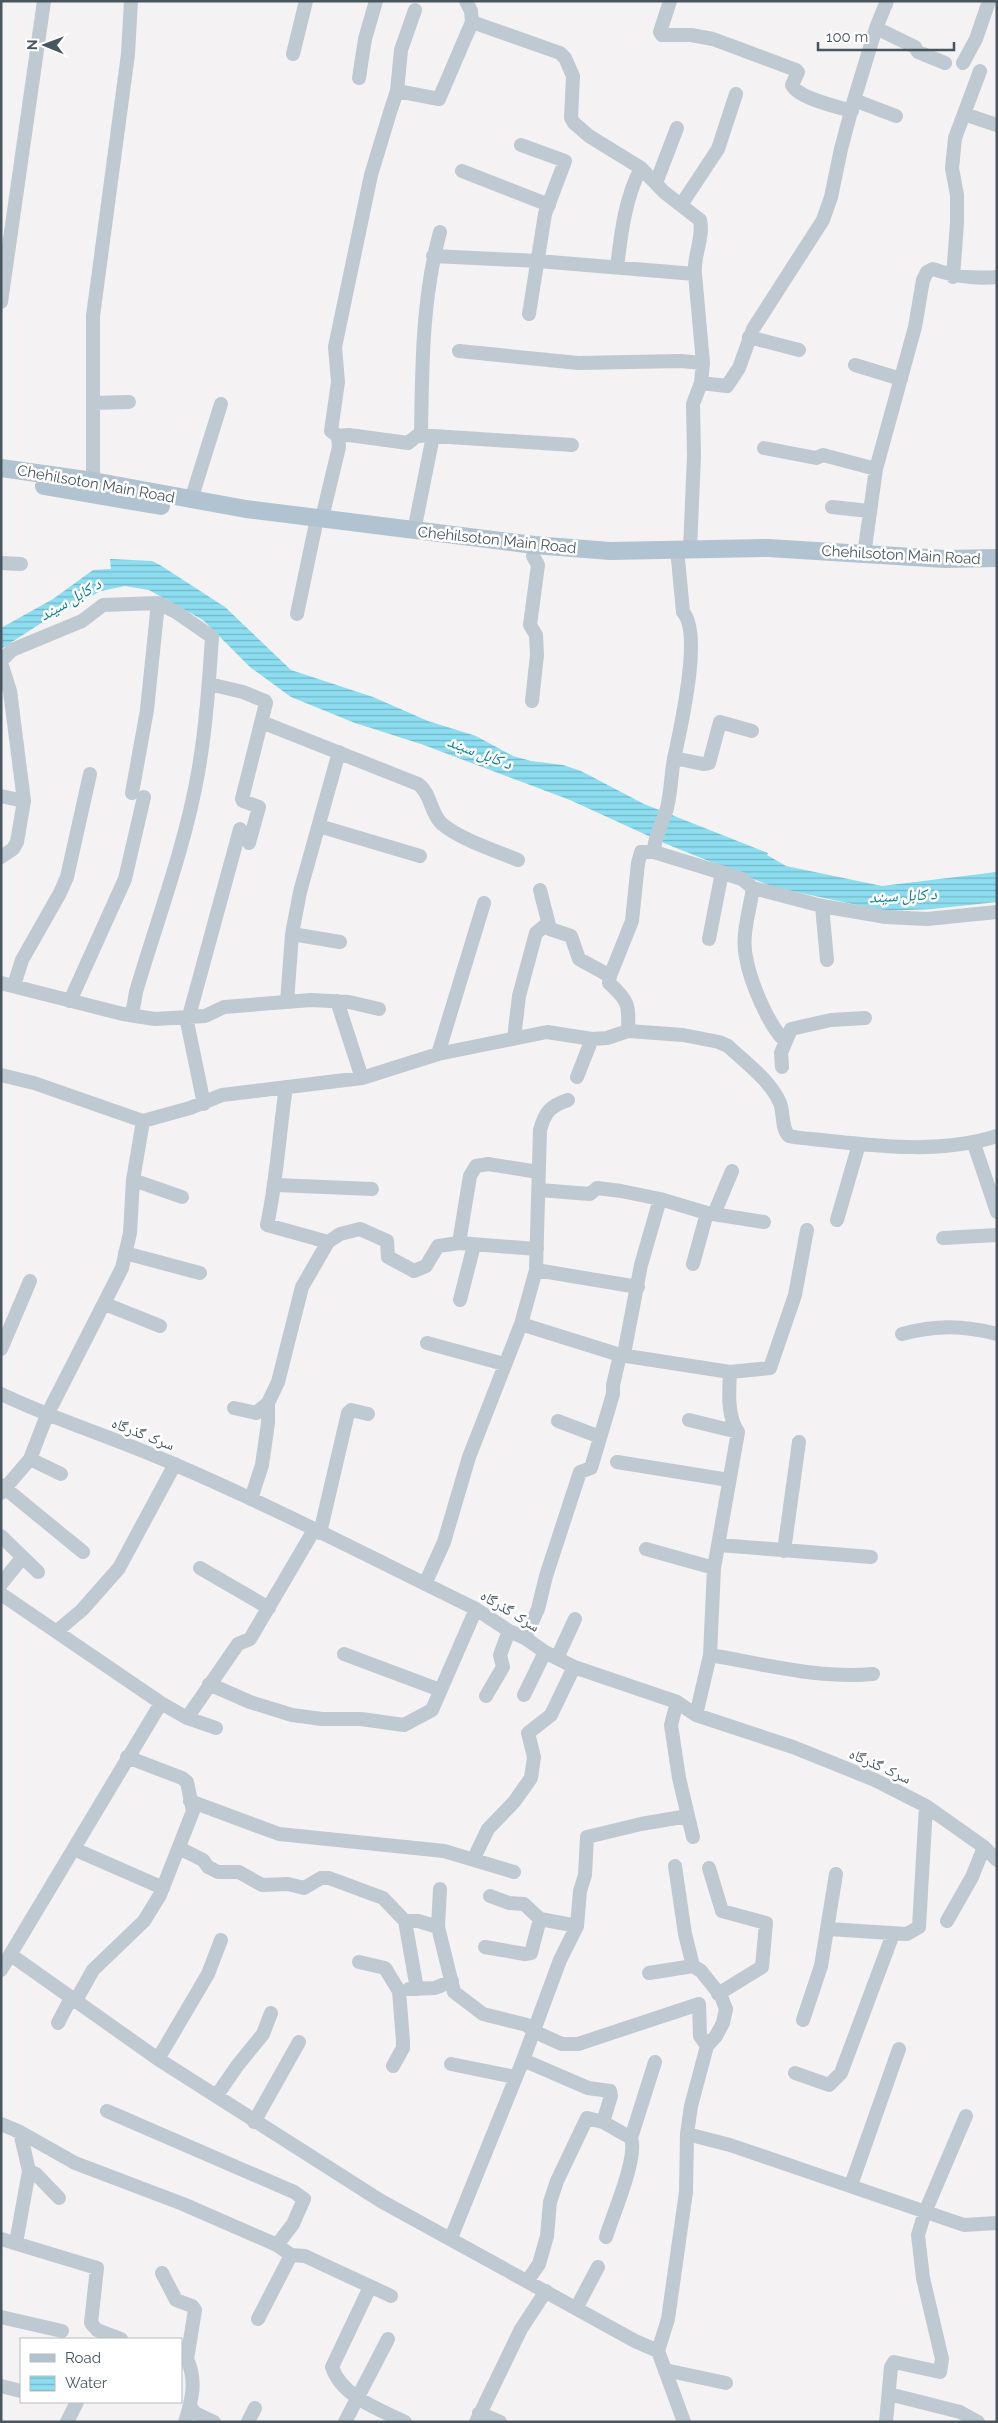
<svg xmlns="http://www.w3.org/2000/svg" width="998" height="2423" viewBox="0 0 998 2423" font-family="Raleway,'Noto Naskh Arabic',sans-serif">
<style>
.water{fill:url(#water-rules)}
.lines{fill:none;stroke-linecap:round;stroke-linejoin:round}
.minor{stroke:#bfc9d1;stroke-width:14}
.major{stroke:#b1c2d1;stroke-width:18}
.labels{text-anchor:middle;stroke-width:5;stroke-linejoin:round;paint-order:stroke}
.street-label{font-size:15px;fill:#485660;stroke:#fff}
.water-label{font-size:16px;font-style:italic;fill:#08809c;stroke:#fff}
</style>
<defs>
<pattern id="water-rules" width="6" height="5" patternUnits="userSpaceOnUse" patternTransform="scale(1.25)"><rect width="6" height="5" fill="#8cddf0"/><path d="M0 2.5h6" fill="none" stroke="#74b6c6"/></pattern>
</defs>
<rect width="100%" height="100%" fill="#f4f2f2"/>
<!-- water -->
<path class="water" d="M 110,559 L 152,561 L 160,565 L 225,607 L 291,670 L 373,697 L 428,721 L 476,736 L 513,756 L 531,761 L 563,765 L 581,771 L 644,804 L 768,853 L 767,855 L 786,866 L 882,886 L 997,872 L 997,902 L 932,909 L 885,911 L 773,887 L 664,843 L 570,800 L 421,744 L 355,723 L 291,697 L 250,667 L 203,620 L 149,590 L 125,586 L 101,591 L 43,622 L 1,649 L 1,628 L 53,599 L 93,570 L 111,569 Z"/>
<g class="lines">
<!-- minor -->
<path class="minor" d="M 670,1 L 660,32 L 662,35 L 691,35 L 713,39 L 796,70 L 798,72 L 792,85 C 798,98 838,107 852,111
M 472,22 L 560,53 L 565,58 L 573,76 L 571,118 L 574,123 L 589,136 L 641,168 L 664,192 L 700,220 C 704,238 693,256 695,274
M 876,28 L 915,47 L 918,52 L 945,63
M 293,54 L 306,1
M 963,63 L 976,39 L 989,1
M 359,78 L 365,39 L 376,1
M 397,91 L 439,99 L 472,22 L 471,11 L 466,1
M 854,100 L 896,116
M 964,114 L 997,125
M 521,145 L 565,161 L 545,214 L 529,314
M 462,171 L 549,205
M 656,183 L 677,128
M 681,205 L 718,149 L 736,94
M 433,256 L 538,261 L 695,274 L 703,363 L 701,383 L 693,404 L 694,456 L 690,549
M 617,267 C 621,234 625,198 641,168
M 953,277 L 957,223 L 957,195 L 952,168 L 955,138 L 980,71
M 1,302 L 44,1
M 749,337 L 799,350
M 459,351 L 578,363 L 681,361 L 703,363
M 855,365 L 901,379
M 701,383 L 727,386 L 739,368 L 753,329 L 823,220 L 831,197 L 841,149 L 854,100 L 876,28 L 887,1
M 93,403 L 129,402
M 338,436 L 349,435 L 408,443 L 418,435 L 572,445
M 421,436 C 422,367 422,299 440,232
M 764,448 L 816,458 L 823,455 L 876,469
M 93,481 L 93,316 L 128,54 L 131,1
M 191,500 L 221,404
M 832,507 L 869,511
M 322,518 L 339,447 L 338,436 L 331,431 L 338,382 L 335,347 L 371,175 L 391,109 L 397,91 L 401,50 L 415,10
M 414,531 L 433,436
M 864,555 L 876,469 L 915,327 L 923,280 L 927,272 L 933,269 C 955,277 974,279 997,277
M 1,563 L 21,564
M 297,614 L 315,528
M 1,661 L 12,650 L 82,621 L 103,605 L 158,603 L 176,612 L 212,637 C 209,682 206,728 198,773 C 185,847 157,920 136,992 L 132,1015
M 1,663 L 10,691 L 24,801 L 17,842 L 13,849 L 1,857
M 209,684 L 243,692 L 265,701 L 266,703 L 242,799 L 243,801 L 259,807 L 249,843
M 532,701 L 537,655 L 536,635 L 530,625 L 538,565 L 533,556
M 264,723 L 418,784 C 431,793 430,812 441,823 C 459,839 496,851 518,860
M 674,758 L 703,764 L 709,763 L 720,722 L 752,731
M 132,793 L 147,710 L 158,603
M 1,796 L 24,801
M 319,826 L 420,856
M 654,852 C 654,836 663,823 667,808 C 671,792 671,775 674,759 C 680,730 703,634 683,612 L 678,559
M 753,888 C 750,909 741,936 746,957 C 750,981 768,1025 785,1041
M 540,890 L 550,929 L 571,936 L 579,959 L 610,976
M 822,906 L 827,960
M 292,934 L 340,942
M 709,939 L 722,872
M 1,983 L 123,1014 L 155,1019 L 205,1016 L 224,1007 L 311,1000 L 349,1002 L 379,1009
M 14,985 L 22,960 L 60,893 L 67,877 L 90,774
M 70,1001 L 125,879 L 144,797
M 337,1001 L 362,1078
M 287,1002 L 292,934 L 300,892 L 339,752
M 189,1016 L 240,829
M 186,1017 L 204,1104
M 628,1031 C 629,1005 629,1001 609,983 L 610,976 L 632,921 L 638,863 L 641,852 L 654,852 L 742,879 L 753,888 L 822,906 L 886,917 L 927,919 L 997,912
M 514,1038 L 519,996 L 536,933 L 548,923
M 438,1054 L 484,903
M 782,1067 L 781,1053 L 791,1029 L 831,1020 L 865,1018
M 1,1075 L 34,1083 L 143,1121 L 190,1108 L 222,1095 L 362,1078 L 438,1054 L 547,1032 L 592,1039 L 607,1038 L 628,1031 L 683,1035 L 719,1042 L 728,1046 C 746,1063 770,1080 780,1103 C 784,1113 781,1128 789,1136 C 803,1139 817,1139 831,1141 C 885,1147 945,1153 997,1136
M 577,1077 L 592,1039
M 286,1087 C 279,1134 277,1180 267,1225 L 328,1242
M 974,1144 L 997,1212
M 133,1180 L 182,1197
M 276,1185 L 372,1189
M 539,1190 L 590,1194 L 597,1188 L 621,1191 L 660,1199 L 707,1213 L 764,1222
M 714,1214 L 732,1171
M 837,1220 L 859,1144
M 943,1238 L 997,1235
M 459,1243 L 470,1176 L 476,1166 L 488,1164 L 538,1172
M 125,1253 L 200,1273
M 693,1264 L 707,1213
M 536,1270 L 638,1287
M 460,1300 L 474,1245
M 105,1304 L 160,1326
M 521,1324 L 620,1355 L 730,1372 C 729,1390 727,1417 738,1432 L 714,1568 L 710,1655 L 696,1715
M 902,1334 C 935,1325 963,1325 997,1334
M 427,1343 L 504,1364
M 1,1349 L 30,1281
M 624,1354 L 641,1265 L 660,1199
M 730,1372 L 770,1368 L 795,1295 L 807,1230
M 1,1394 C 58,1421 118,1439 176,1465 C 278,1509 376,1560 476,1609 L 509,1631 L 525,1638 L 545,1652 L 574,1667 L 677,1702 L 696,1715 L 793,1747 L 875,1780 L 926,1806 L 984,1847 L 997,1860
M 234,1408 L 256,1413 L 268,1403
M 689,1420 L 738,1432
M 558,1421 L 600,1437
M 30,1459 L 61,1474
M 617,1462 L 729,1480
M 1,1485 L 83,1552
M 1,1493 L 30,1459 L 47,1415 L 122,1268 L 130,1233 L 133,1180 L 143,1121
M 251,1499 L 262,1465 L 268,1423 L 268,1403 L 278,1382 L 302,1287 L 328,1242 L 340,1234 L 360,1229 L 387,1241 L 388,1257 L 414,1271 L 426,1266 L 438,1246 L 459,1243 L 537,1249
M 320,1533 L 348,1413 L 351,1410 L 368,1414
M 1,1536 L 38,1572
M 719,1545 L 871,1557
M 646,1549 L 714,1568
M 784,1551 L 799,1442
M 200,1568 L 269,1608
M 1,1584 L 22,1558
M 425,1584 L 444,1542 L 469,1457 L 521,1324 L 536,1270 L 540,1130 C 545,1112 550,1106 568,1100
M 1,1594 L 161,1703 L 187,1718 L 216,1728
M 57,1631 L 82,1610 L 119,1568 L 175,1464
M 525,1638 L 538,1609 L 546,1576 L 580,1472 L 591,1468 L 613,1394 L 613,1385 L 620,1355
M 344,1654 L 440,1690
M 710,1655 C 763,1664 819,1679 873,1674
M 557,1658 L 575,1619
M 209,1684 L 250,1702 L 292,1715 L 322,1719 L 361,1719 L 404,1725 L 432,1710 L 476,1609
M 524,1695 L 545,1652
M 486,1696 L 503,1667 L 500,1655 L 509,1631
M 677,1702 L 671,1725 L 679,1778 L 693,1837
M 187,1718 L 238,1644 L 250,1639 L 314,1530
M 190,1801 L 279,1834 L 444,1851 L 514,1872
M 179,1848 L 203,1860 L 208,1867 L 218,1872 L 239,1872 L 262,1885 L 288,1884 L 304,1888 L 321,1878 L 329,1878 L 383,1898 L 405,1921 L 417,1989
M 74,1849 L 163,1888
M 474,1858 L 488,1829 L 514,1802 L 531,1778 L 534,1757 L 528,1733 L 551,1715 L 574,1667
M 675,1866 L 685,1934 L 693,1966 L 701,1971 L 721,1996 L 726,2009 L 723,2023 L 716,2036 L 707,2046 L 691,2106 L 687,2134 L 686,2192 L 668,2319 L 658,2351 L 684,2422
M 709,1868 L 722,1911 L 766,1923 L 762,1967 L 718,1994
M 490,1896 L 509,1903 L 524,1904 L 540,1919
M 405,1921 L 418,1921 L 438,1927 L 454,1992 L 483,2014 L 527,2025 L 533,2031 L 562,2044 L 578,2044 L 699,2004 L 700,2036 L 707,2046
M 947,1921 L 972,1877 L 984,1847
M 438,1927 L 440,1889
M 828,1929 L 907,1934 L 919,1927 L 926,1806
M 485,1947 L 525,1954 L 531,1953 L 540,1919 L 577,1926
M 11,1955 L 158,2059 L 381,2201 L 635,2341 L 658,2351
M 359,1962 L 385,1968 L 399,1991 L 403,2041 L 403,2048 L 393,2066
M 1,1970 L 161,1703
M 649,1973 L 693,1966
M 409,1989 L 435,1988 L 452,1981
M 75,2002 L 93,1970 L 144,1921 L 160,1895 L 193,1811 L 187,1782 L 182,1778 L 127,1757
M 803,2020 L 821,1966 L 836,1874
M 58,2023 L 71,1998
M 158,2059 L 208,1974 L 221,1940
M 523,2060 L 588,2088 L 610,2091 L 611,2096 L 603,2122
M 451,2064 L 515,2077
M 795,2073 L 829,2085 L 841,2073 L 893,1934
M 217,2095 L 237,2066 L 263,2034 L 271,2013
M 107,2111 L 294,2192 L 304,2199 L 293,2224 L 277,2245
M 254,2122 L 299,2042
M 1,2124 L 20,2132 L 75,2163 L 183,2204 L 277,2245 L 291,2255 L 305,2256 L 391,2296
M 687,2134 L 730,2145 L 964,2225 L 997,2223
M 631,2138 L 655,2062
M 29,2171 L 36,2174 L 59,2198
M 851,2185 L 899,2049
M 451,2238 L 523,2060 L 560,1960 L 577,1926 L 580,1891 L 585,1875 L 587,1837 L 641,1824 L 688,1816
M 1,2239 L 97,2268 L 91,2323 L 97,2330 L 121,2339
M 16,2243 L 29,2171 L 20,2132
M 162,2273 L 176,2300 L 192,2306 L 195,2310 L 187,2359
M 528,2280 L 539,2264 L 547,2236 L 550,2202 L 557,2181 L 587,2118 L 603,2122 L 631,2138 C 638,2158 613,2214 606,2237
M 370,2287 L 332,2367 C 342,2397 379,2409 405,2422
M 577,2307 L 598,2267
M 1,2317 L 62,2331
M 258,2319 L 291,2255
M 181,2359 L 187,2359 C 197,2381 192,2400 185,2422
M 665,2370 L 726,2383
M 1,2386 L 21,2391
M 889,2394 L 960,2412 L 978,2422
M 190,2406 L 195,2413 L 214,2422
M 479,2413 L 500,2422
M 67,2422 L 77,2402
M 248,2422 L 255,2408
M 345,2422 L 388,2339
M 476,2422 L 521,2329 L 546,2291
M 886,2422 L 891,2367 L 894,2362 L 940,2372 L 942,2359 L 923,2278 L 918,2235 L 925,2212 L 966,2116"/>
<!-- major -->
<path class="major" d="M 1,468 L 93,481 L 246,509 L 534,545 L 610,551 L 768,548 L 945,559 L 997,558
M 44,486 L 161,506"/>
</g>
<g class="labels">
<!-- street labels -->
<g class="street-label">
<text transform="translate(96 484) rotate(10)" y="5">Chehilsoton Main Road</text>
<text transform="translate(497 540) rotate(6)" y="5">Chehilsoton Main Road</text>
<text transform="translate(901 555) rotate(3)" y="5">Chehilsoton Main Road</text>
<text transform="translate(143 1434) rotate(21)" y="5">سرک گذرگاه</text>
<text transform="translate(510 1611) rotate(31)" y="5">سرک گذرگاه</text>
<text transform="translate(880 1766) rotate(24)" y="5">سرک گذرگاه</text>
</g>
<!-- water labels -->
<g class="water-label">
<text transform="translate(70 599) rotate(-30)" y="6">د کابل سيند</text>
<text transform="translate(480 752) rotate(21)" y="6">د کابل سيند</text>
<text transform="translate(903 895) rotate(-3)" y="6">د کابل سيند</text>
</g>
</g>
<!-- border -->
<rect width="998" height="2423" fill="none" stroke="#485660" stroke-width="5"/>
<!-- legend -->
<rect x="20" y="2338" width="162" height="65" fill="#ffffff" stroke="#b6bbbf"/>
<rect x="30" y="2354" width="25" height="8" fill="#b1c2d1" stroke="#b6bbbf"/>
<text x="65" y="2363" font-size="15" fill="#485660">Road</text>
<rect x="30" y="2376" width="25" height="15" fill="url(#water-rules)" stroke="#b6bbbf"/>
<text x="65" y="2388" font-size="15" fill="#485660">Water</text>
<!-- north arrow -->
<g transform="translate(45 45) rotate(271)" stroke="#ffffff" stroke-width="4" paint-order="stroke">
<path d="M0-4L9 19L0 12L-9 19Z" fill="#485660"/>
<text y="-8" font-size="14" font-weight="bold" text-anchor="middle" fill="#485660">N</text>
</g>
<!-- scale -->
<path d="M818 42v8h136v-8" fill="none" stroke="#485660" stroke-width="2.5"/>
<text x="826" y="42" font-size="15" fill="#485660" stroke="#ffffff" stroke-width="4" paint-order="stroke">100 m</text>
</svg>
